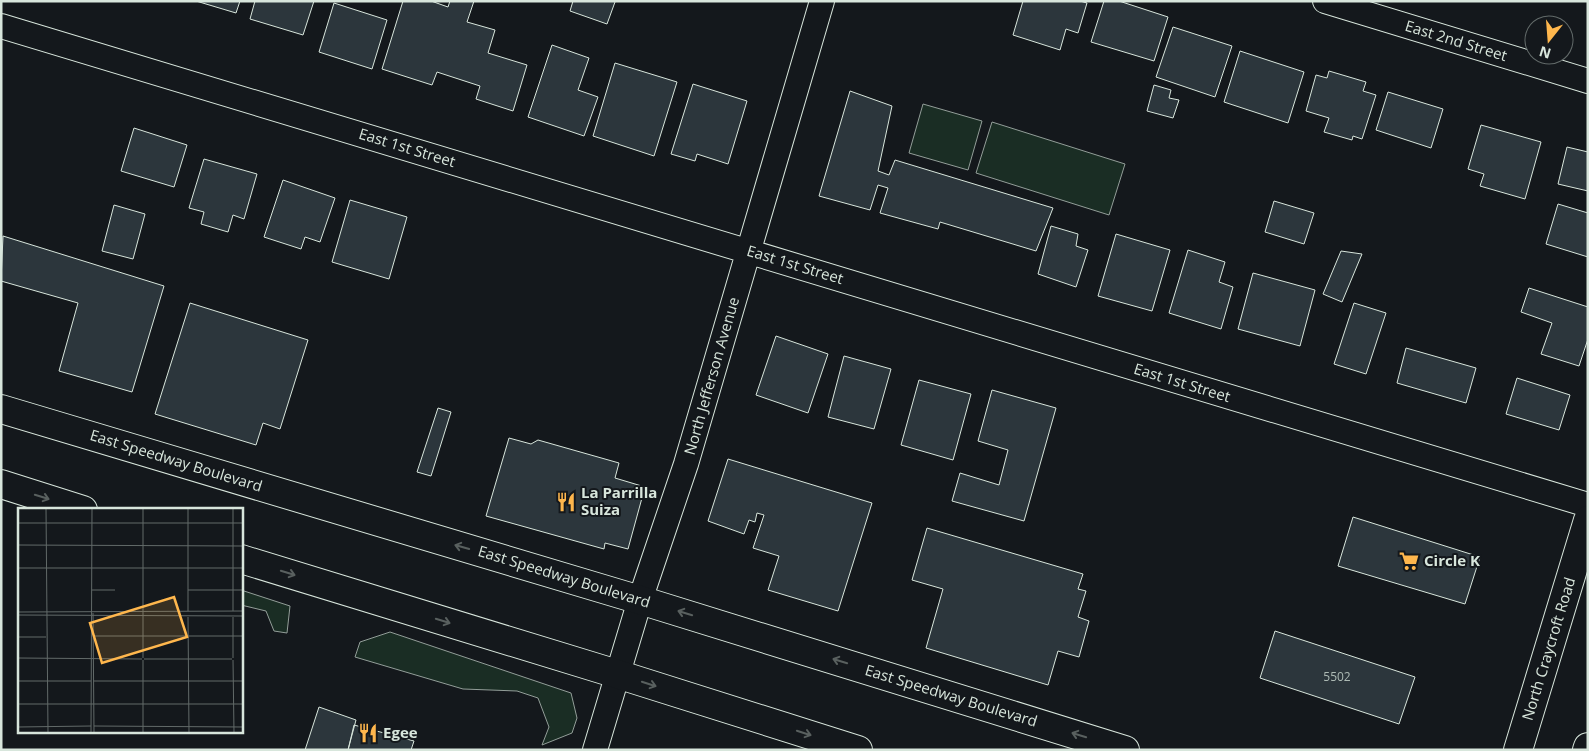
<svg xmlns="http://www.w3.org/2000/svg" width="1589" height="751" viewBox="0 0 1589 751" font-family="'Open Sans',sans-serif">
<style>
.green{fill:#1a2d24;stroke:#939e99}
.building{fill:#2c363c;stroke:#d8e6dc}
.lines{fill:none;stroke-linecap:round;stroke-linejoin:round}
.minor-casing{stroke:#d8e6dc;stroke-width:26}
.secondary-casing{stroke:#d8e6dc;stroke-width:30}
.primary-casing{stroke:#d8e6dc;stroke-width:30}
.minor{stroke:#14181c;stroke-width:24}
.secondary{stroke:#14181c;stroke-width:28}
.primary{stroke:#14181c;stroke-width:28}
.oneway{stroke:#59605f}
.labels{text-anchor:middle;stroke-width:4;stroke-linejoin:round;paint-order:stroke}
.number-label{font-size:12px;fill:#adbab4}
.street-label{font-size:15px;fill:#d8e6dc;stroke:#14181c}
.poi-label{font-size:15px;font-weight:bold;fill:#d8e6dc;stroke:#14181c;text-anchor:start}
.inset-road{fill:none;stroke:#626a69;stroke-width:1}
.view{fill:#ffb74d;fill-opacity:0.15;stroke:#ffb74d;stroke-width:2.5}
.inset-edge{fill:none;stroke:#d8e6dc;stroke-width:2.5}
</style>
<rect width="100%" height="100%" fill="#14181c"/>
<!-- green -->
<path class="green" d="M 923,104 L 982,121 L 968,170 L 909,153 Z
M 992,122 L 1125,164 L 1109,215 L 976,173 Z
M 241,590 L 290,606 L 287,633 L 274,631 L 266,611 L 241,605 Z
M 390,632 L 571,693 L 577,718 L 572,733 L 542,745 L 549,727 L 538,698 L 517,691 L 463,689 L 355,657 L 360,642 Z"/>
<!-- building -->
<path class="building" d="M 196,1 L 240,1 L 236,13 Z
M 255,1 L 314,1 L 303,35 L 250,19 Z
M 403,1 L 431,1 L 448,7 L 450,1 L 474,1 L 467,22 L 495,30 L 488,53 L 527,65 L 513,111 L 476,99 L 480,86 L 437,72 L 432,85 L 382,69 Z
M 573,1 L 614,1 L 615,2 L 607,24 L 570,11 Z
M 1023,1 L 1080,1 L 1087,3 L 1078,33 L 1066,29 L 1060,50 L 1013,35 Z
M 1104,1 L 1119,1 L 1168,17 L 1154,61 L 1091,42 Z
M 334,3 L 387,20 L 372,69 L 319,52 Z
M 1173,27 L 1232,46 L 1215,97 L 1156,77 Z
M 552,45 L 589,58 L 578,90 L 598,97 L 584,136 L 528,117 Z
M 1240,51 L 1304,72 L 1288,123 L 1224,102 Z
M 615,63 L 677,82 L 654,156 L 593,136 Z
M 1329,71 L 1366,82 L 1363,91 L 1376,95 L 1362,139 L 1353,136 L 1352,140 L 1324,132 L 1329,118 L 1306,111 L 1316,75 L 1327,78 Z
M 693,84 L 747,101 L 728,164 L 697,154 L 695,161 L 671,154 Z
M 1154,85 L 1171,90 L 1169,98 L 1179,100 L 1173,118 L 1147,111 Z
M 850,91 L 892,106 L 878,171 L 889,175 L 895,160 L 1053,208 L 1036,251 L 940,222 L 938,229 L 880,213 L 888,188 L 878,185 L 870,210 L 819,196 Z
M 1388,92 L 1443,109 L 1431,148 L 1376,130 Z
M 1481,125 L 1541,142 L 1525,199 L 1480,186 L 1484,174 L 1468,169 Z
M 134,128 L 187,145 L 174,187 L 121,171 Z
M 1567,147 L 1588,152 L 1588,191 L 1558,184 Z
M 204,159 L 257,174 L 244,219 L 233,215 L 228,232 L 201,224 L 204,212 L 189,208 Z
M 283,180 L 335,198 L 320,242 L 305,237 L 301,249 L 264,237 Z
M 350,200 L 407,217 L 389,279 L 332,262 Z
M 1274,201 L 1314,213 L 1304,244 L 1265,232 Z
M 1558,204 L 1588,213 L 1588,257 L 1546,244 Z
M 114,205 L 145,214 L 133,259 L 102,251 Z
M 1051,226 L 1078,234 L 1076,246 L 1088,250 L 1076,287 L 1038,274 Z
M 1116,234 L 1170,250 L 1152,311 L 1098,296 Z
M 3,236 L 164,286 L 132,392 L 59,371 L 78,303 L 1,281 Z
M 1188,250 L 1225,262 L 1219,282 L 1233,287 L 1221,329 L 1169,313 Z
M 1341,251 L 1362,254 L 1342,302 L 1323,294 Z
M 1253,273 L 1315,290 L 1300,346 L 1238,329 Z
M 1529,288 L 1588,307 L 1588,339 L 1579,366 L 1541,354 L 1552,323 L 1521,312 Z
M 190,303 L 308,340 L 280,429 L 263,423 L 256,445 L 155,414 Z
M 1354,303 L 1386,313 L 1366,374 L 1334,364 Z
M 776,336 L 828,354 L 808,413 L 756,395 Z
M 1406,348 L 1476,368 L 1466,403 L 1397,383 Z
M 844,356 L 891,369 L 874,429 L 828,417 Z
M 1517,378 L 1570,395 L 1559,430 L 1506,414 Z
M 919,380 L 971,394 L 953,460 L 901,445 Z
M 992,390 L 1056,408 L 1024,521 L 952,501 L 960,473 L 999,485 L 1008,450 L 978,441 Z
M 438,408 L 451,412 L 431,476 L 417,472 Z
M 509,438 L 531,444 L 538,440 L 619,463 L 615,478 L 645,487 L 628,549 L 605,543 L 604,549 L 486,516 Z
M 728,459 L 872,503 L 838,611 L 768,590 L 779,556 L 753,548 L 764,515 L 757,513 L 755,522 L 749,520 L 744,534 L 708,521 Z
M 1353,517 L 1480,557 L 1465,604 L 1338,566 Z
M 927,528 L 1083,574 L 1078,589 L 1086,591 L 1078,617 L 1089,621 L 1079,657 L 1058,651 L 1048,685 L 926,648 L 943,589 L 912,580 Z
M 1275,631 L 1415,677 L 1399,724 L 1260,678 Z
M 319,707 L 356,720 L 348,750 L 305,750 Z
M 354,725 L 414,741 L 411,750 L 348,750 Z"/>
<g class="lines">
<defs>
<path id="minor" d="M 1325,1 L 1588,81
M 1,26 L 1588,505
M 595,750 L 640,600 L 686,464 L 822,1"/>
<path id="secondary" d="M 1518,750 L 1588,520
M 1587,750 L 1588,747"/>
<path id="primary" d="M 1,409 L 640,600 L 1125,750
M 1,484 L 83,510
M 241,559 L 617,674 L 858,750"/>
</defs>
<!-- minor casing -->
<use href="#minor" class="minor-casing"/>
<!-- secondary casing -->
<use href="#secondary" class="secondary-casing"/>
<!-- primary casing -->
<use href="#primary" class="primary-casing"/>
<!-- minor -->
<use href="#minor" class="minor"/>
<!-- secondary -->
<use href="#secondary" class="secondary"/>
<!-- primary -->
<use href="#primary" class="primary"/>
</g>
<!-- one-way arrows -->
<defs><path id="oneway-shaft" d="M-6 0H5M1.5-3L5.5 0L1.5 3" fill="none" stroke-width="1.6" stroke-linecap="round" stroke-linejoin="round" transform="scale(1.25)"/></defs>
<g class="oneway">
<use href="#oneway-shaft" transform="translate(42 497) rotate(17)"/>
<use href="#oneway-shaft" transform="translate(462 547) rotate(-164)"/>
<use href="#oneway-shaft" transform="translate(288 573) rotate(17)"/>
<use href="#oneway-shaft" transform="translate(685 613) rotate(-163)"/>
<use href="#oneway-shaft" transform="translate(443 621) rotate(17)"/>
<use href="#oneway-shaft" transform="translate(840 661) rotate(-163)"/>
<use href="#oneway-shaft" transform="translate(649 684) rotate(18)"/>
<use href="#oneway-shaft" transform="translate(804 733) rotate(18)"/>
<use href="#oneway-shaft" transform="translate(1079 735) rotate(-163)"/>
</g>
<!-- icons -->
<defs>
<symbol id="restaurant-bare" viewBox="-9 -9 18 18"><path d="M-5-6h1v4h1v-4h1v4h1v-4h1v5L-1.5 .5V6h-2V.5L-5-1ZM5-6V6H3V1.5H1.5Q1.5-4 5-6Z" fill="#ffb74d" stroke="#14181c" stroke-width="2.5" paint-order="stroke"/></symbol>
<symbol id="supermarket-bare" viewBox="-9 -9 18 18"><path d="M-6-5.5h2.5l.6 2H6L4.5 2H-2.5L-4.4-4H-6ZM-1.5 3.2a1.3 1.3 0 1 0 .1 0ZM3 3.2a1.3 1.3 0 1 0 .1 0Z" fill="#ffb74d" stroke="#14181c" stroke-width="2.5" paint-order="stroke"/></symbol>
</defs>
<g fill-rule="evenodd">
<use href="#restaurant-bare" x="552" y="488" width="28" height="28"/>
<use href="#supermarket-bare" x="1395" y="547" width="28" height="28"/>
<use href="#restaurant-bare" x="354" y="719" width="28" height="28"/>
</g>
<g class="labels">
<!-- number labels -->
<g class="number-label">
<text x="1337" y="681">5502</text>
</g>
<!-- street labels -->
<g class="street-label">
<text transform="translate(1456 41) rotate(17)" y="5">East 2nd Street</text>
<text transform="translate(407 148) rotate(17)" y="5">East 1st Street</text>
<text transform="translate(795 265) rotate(17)" y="5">East 1st Street</text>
<text transform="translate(712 376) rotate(-74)" y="5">North Jefferson Avenue</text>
<text transform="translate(1182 383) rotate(17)" y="5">East 1st Street</text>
<text transform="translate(176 461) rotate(17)" y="5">East Speedway Boulevard</text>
<text transform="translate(564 577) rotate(17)" y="5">East Speedway Boulevard</text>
<text transform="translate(1549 649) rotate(-73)" y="5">North Craycroft Road</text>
<text transform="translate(951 696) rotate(17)" y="5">East Speedway Boulevard</text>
</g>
<!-- poi labels -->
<g class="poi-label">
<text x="581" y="498">La Parrilla<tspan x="581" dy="17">Suiza</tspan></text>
<text x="1424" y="566">Circle K</text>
<text x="383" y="738">Egee</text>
</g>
</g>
<!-- overview -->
<g transform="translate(18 508)">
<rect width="225" height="225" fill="#14181c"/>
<path class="inset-road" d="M 28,0 L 30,225M 125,0 L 125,150M 170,0 L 170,103M 215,0 L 215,103M 0,15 L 225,15M 0,37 L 225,38M 0,60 L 225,60M 74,82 L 97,82M 170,82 L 225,82M 0,104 L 225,103M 75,105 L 76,225M 0,107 L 225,108M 170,109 L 171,225M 215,109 L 215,150M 76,128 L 225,128M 0,129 L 28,129M 0,150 L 124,151M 126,151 L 214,151M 125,152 L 125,225M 215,152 L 216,225M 0,173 L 73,173M 76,173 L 225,173M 0,196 L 225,196M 76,218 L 225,219M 0,219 L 73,218M 73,225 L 74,0"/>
<path class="view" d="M 156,89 L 169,129 L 84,155 L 72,115 Z"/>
<rect width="225" height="225" class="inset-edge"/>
</g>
<!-- border -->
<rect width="1589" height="751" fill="none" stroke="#d8e6dc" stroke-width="5"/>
<!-- north arrow -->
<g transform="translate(1549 40) rotate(197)"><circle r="24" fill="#14181c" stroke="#626a69"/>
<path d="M0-4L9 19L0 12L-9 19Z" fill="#ffb74d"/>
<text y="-8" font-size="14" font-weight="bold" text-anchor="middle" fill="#d8e6dc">N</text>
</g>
</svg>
